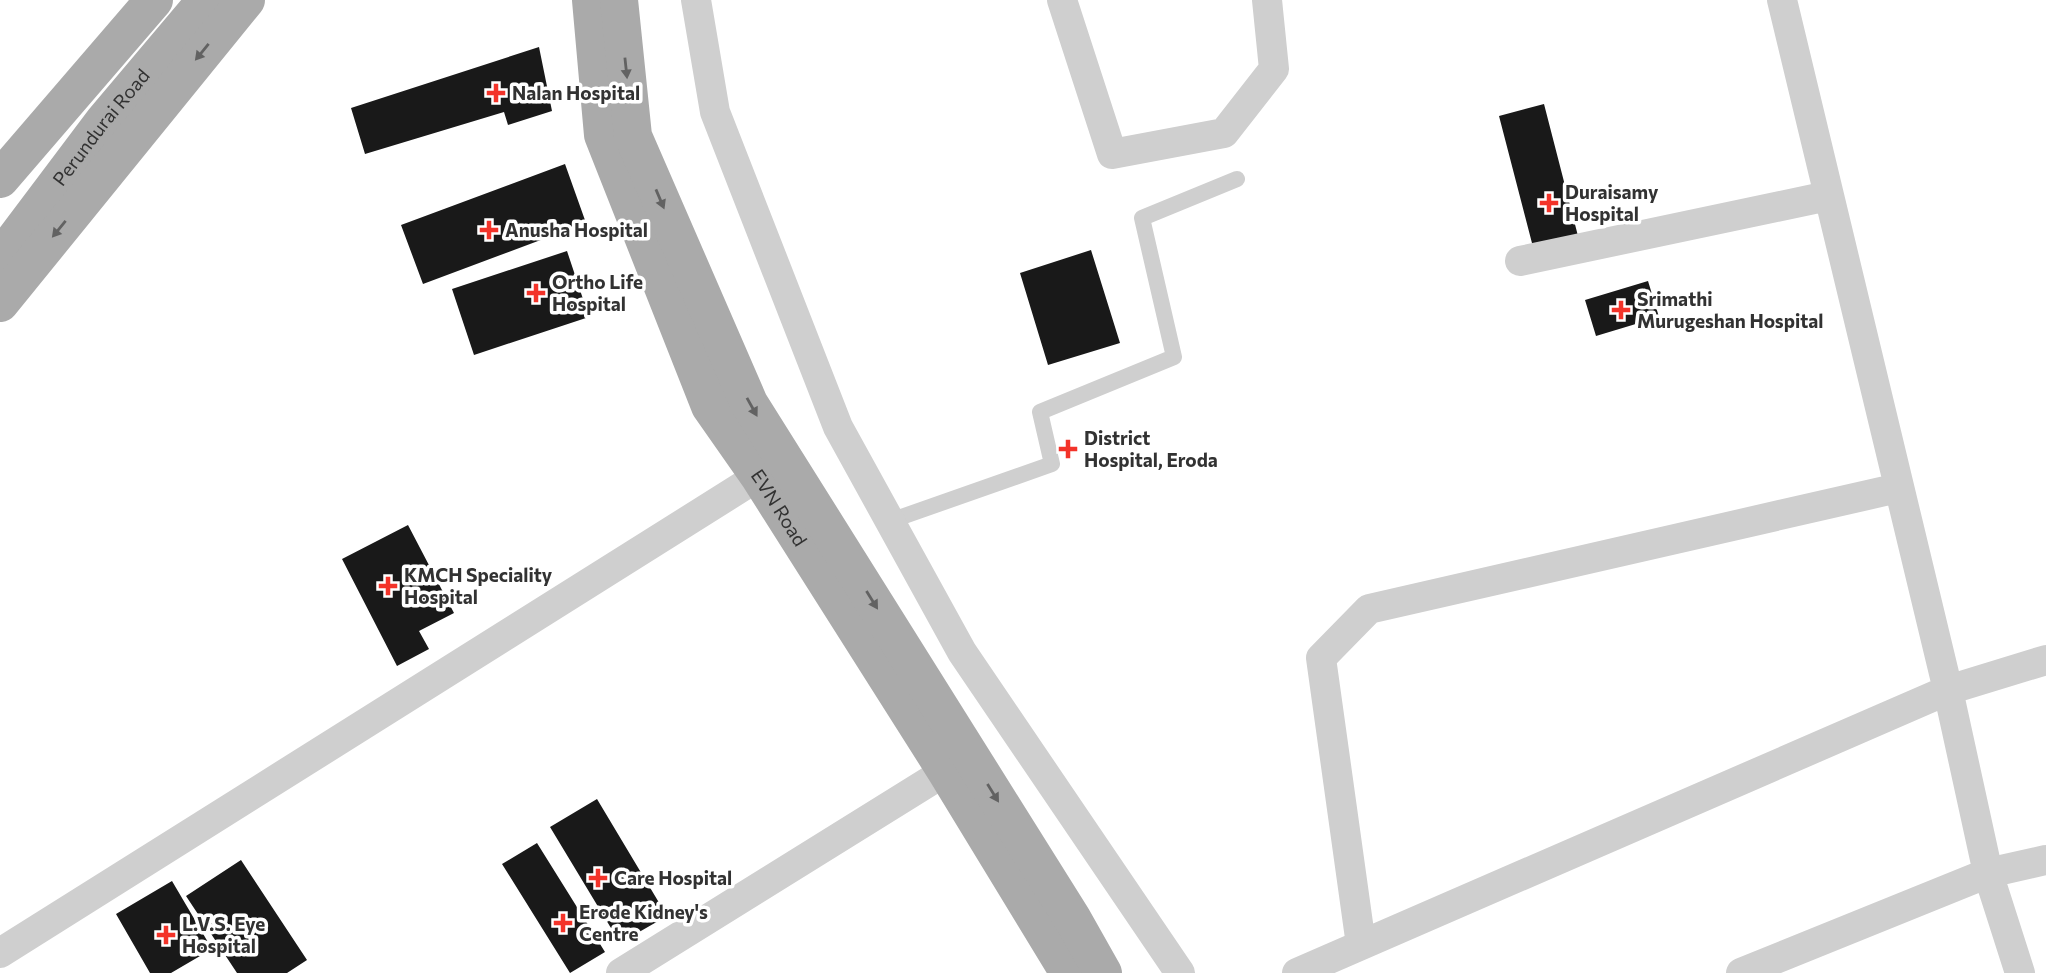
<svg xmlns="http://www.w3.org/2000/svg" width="2046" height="973" viewBox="0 0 2046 973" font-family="Commissioner,sans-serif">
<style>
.building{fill:#191919}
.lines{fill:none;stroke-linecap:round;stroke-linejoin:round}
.service{stroke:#cfcfcf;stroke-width:16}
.minor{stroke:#cfcfcf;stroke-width:30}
.primary{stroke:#aaa;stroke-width:38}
.oneway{fill:#626262}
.poi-dot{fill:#f33329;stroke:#fff;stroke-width:2.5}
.labels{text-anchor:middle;stroke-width:7;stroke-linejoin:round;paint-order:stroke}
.poi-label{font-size:19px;font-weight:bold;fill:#323232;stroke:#fff;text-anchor:start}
.street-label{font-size:19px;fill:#323232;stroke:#fff}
</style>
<rect width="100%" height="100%" fill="#fff"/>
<!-- building -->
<path class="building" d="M 539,47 L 552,111 L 508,125 L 504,112 L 365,154 L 351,108 Z
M 1544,104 L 1578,236 L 1533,247 L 1499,116 Z
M 565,164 L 586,223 L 423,284 L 401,225 Z
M 1091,250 L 1120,343 L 1048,365 L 1020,273 Z
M 567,251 L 589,317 L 474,355 L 452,289 Z
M 1648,281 L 1659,317 L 1596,336 L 1585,300 Z
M 408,525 L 454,613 L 419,631 L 429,649 L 397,666 L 342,559 Z
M 597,799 L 667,916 L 620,943 L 550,827 Z
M 537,843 L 605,952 L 570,973 L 502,864 Z
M 241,860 L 307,960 L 287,973 L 237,973 L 186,896 Z
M 172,881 L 212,949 L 171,973 L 150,973 L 116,914 Z"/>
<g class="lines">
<!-- service -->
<path class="service" d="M 890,521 L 1052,464 L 1040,412 L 1174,357 L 1142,218 L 1237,179"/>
<!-- minor -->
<path class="minor" d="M 696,0 L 715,112 L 838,427 L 962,652 L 1180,973
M 1062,0 L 1112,154 L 1224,133 L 1274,69 L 1267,0
M 1782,0 L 1948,690 L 1988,873 L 2020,973
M 1520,261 L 1828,196
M 1361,945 L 1321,658 L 1369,609 L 1898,488
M 0,953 L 759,476
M 621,973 L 946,771
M 1297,973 L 1948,690 L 2046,660
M 1741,973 L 1988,873 L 2046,860"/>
<!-- primary -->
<g class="primary">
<path id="s1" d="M 591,0 L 603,135 L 710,406 L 759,476 L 946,771 L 1069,973"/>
<path d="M 619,0 L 633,136 L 749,403 L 1072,918 L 1103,973"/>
<path d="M 0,179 L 154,0"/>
<path id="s2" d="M 0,259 L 104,121 L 206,0"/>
<path d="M 0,303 L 246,0"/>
</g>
</g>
<!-- one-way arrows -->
<defs><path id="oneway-solid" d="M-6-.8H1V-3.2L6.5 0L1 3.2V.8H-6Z" transform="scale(1.75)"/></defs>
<g class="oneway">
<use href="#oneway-solid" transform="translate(202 52) rotate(129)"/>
<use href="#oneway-solid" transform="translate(626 68) rotate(84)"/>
<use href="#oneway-solid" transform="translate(660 199) rotate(67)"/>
<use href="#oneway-solid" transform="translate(59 229) rotate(129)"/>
<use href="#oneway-solid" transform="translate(752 407) rotate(61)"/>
<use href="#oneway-solid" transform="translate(872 600) rotate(58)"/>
<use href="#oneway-solid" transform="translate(993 793) rotate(58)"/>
</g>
<!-- markers -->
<g class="poi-dot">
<path d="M492.5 82.5h7v7h7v7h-7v7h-7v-7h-7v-7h7z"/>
<path d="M1545.5 192.5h7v7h7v7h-7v7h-7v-7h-7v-7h7z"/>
<path d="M485.5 219.5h7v7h7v7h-7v7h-7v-7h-7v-7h7z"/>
<path d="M532.5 282.5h7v7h7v7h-7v7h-7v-7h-7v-7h7z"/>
<path d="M1617.5 299.5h7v7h7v7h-7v7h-7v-7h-7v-7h7z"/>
<path d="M1064.5 438.5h7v7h7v7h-7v7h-7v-7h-7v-7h7z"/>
<path d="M384.5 575.5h7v7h7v7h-7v7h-7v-7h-7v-7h7z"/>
<path d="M594.5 867.5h7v7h7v7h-7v7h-7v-7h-7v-7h7z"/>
<path d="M559.5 912.5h7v7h7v7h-7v7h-7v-7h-7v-7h7z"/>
<path d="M162.5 924.5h7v7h7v7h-7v7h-7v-7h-7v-7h7z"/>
</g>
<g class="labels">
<!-- poi labels -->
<g class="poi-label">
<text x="512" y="100">Nalan Hospital</text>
<text x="1565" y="199">Duraisamy<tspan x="1565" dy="22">Hospital</tspan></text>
<text x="505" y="237">Anusha Hospital</text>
<text x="552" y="289">Ortho Life<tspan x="552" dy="22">Hospital</tspan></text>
<text x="1637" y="306">Srimathi<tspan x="1637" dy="22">Murugeshan Hospital</tspan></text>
<text x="1084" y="445">District<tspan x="1084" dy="22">Hospital, Eroda</tspan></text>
<text x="404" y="582">KMCH Speciality<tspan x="404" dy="22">Hospital</tspan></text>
<text x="614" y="885">Care Hospital</text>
<text x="579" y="919">Erode Kidney's<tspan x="579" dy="22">Centre</tspan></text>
<text x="182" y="931">L.V.S. Eye<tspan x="182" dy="22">Hospital</tspan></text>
</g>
<!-- street labels -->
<g class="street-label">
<text dy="7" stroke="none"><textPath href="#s2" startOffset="166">Perundurai Road</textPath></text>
<text dy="7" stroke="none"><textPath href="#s1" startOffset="550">EVN Road</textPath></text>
</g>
</g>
</svg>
